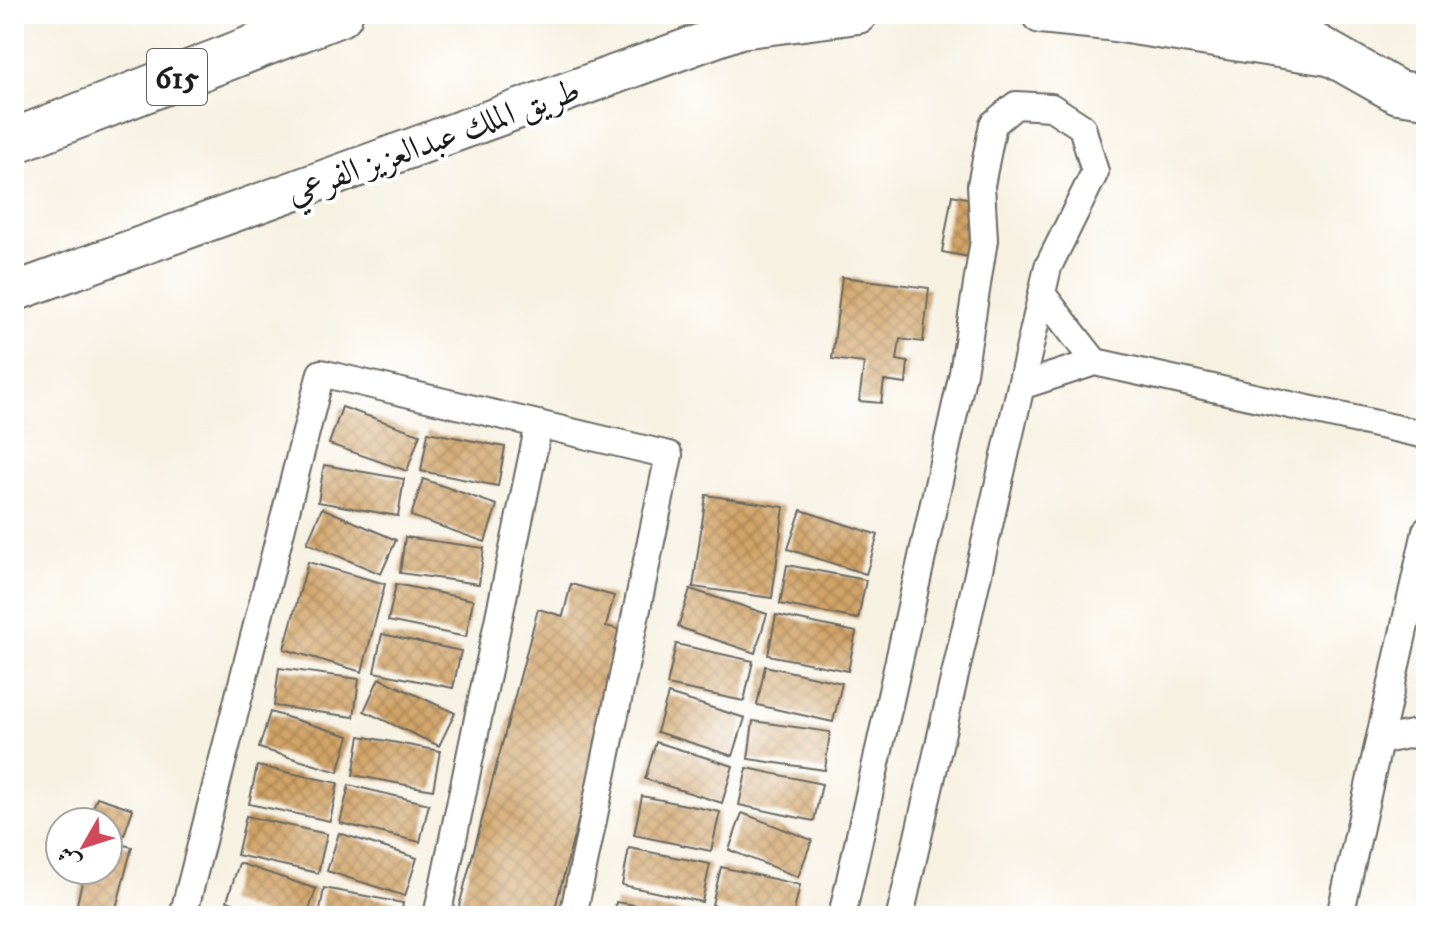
<svg xmlns="http://www.w3.org/2000/svg" width="1440" height="930" viewBox="0 0 1440 930" font-family="'IM FELL DW Pica',Amiri,serif">
<style>
.building{fill:url(#building-cross-hatch)}
.lines{fill:none;stroke-linecap:round;stroke-linejoin:round}
.street-casing{stroke:#696761;stroke-width:30}
.secondary-casing{stroke:#696761;stroke-width:42}
.primary-casing{stroke:#696761;stroke-width:46}
.highway-casing{stroke:#696761;stroke-width:48}
.street{stroke:#fff;stroke-width:26}
.secondary{stroke:#fff;stroke-width:38}
.primary{stroke:#fff;stroke-width:42}
.highway{stroke:#fff;stroke-width:44}
.labels{text-anchor:middle;stroke-width:8;stroke-linejoin:round;paint-order:stroke}
.shield{fill:#fff;stroke:#606060;stroke-width:2}
.shield-label{font-size:32px;font-weight:bold;fill:#1c1c1c}
.street-label{font-size:34px;fill:#1c1c1c;stroke:#fff}
</style>
<defs>
<pattern id="building-cross-hatch" width="8" height="8" patternUnits="userSpaceOnUse" patternTransform="scale(2)"><rect width="8" height="8" fill="#d2a468"/><path d="M0 0l8 8M0 8l8-8" fill="none" stroke="#aa8555"/></pattern>
</defs>
<rect width="100%" height="100%" fill="#fff"/>
<filter id="ink" filterUnits="userSpaceOnUse"><feTurbulence type="fractalNoise" baseFrequency=".0125" numOctaves="2"/><feDisplacementMap in="SourceGraphic" scale="16" xChannelSelector="R" yChannelSelector="G"/><feConvolveMatrix kernelMatrix="1 2 1 2 8 2 1 2 1" color-interpolation-filters="sRGB"/></filter>
<filter id="wash" filterUnits="userSpaceOnUse"><feTurbulence type="fractalNoise" baseFrequency=".006" numOctaves="4" result="noise"/><feDisplacementMap in="SourceGraphic" scale="32" xChannelSelector="R" yChannelSelector="G"/><feGaussianBlur stdDeviation="1.8" result="paint"/><feColorMatrix in="noise" values="0 0 0 0 0 0 0 0 0 0 0 0 0 0 0 0 0 1.4 0 .05"/><feComposite in="paint" operator="in"/></filter>
<g filter="url(#wash)">
<rect width="100%" height="100%" fill="#f7f1e2"/>
<g id="blocks">
<!-- building -->
<path class="building" d="M 952,195 L 990,203 L 980,259 L 942,252 Z
M 842,277 L 929,288 L 923,342 L 900,339 L 897,360 L 908,362 L 906,384 L 884,381 L 881,403 L 859,401 L 864,363 L 832,359 Z
M 342,407 L 420,434 L 407,471 L 329,444 Z
M 428,432 L 505,447 L 498,486 L 421,471 Z
M 324,465 L 404,479 L 398,516 L 318,502 Z
M 423,479 L 497,505 L 485,542 L 411,516 Z
M 706,495 L 784,507 L 772,598 L 693,587 Z
M 322,508 L 396,540 L 381,574 L 307,543 Z
M 801,510 L 878,535 L 866,574 L 788,549 Z
M 405,537 L 484,548 L 479,584 L 400,573 Z
M 308,562 L 385,584 L 362,672 L 284,649 Z
M 787,565 L 866,580 L 858,619 L 780,604 Z
M 396,584 L 473,600 L 466,637 L 388,621 Z
M 571,584 L 614,596 L 606,626 L 628,632 L 553,916 L 480,916 L 458,910 L 538,609 L 563,616 Z
M 690,589 L 767,614 L 755,653 L 678,627 Z
M 776,615 L 856,632 L 848,671 L 768,655 Z
M 382,634 L 461,651 L 453,688 L 374,672 Z
M 676,644 L 753,661 L 744,701 L 667,685 Z
M 765,666 L 842,683 L 833,722 L 757,705 Z
M 279,668 L 359,679 L 354,717 L 274,706 Z
M 379,678 L 455,713 L 439,746 L 364,711 Z
M 668,694 L 745,718 L 733,756 L 657,732 Z
M 270,712 L 349,736 L 338,772 L 259,748 Z
M 753,721 L 830,732 L 825,770 L 748,759 Z
M 360,736 L 440,751 L 433,790 L 353,775 Z
M 656,742 L 733,766 L 722,803 L 645,779 Z
M 257,766 L 338,783 L 330,821 L 249,804 Z
M 747,768 L 822,784 L 814,821 L 739,805 Z
M 349,785 L 429,804 L 420,842 L 340,823 Z
M 642,796 L 720,812 L 711,851 L 634,835 Z
M 97,797 L 133,809 L 124,835 L 108,829 L 108,822 L 88,822 Z
M 742,813 L 812,840 L 798,877 L 729,850 Z
M 246,816 L 327,834 L 318,873 L 237,855 Z
M 339,833 L 417,858 L 405,896 L 327,871 Z
M 108,841 L 132,847 L 114,916 L 74,916 L 85,870 L 108,870 Z
M 629,848 L 710,864 L 702,902 L 622,885 Z
M 239,863 L 316,889 L 307,916 L 270,916 L 227,901 Z
M 721,867 L 800,885 L 793,916 L 759,916 L 712,905 Z
M 324,888 L 403,903 L 401,916 L 319,916 Z
M 616,902 L 692,914 L 692,916 L 614,916 Z"/>
</g>
</g>
<g filter="url(#ink)">
<use href="#blocks" fill-opacity="0" stroke="#696761" stroke-width="2"/>
<g class="lines">
<defs>
<path id="street" d="M 1042,294 L 1095,362
M 1021,386 L 1095,362 L 1426,435
M 1379,741 L 1426,731
M 183,916 L 321,373 L 669,455 L 573,916
M 437,916 L 539,424
M 842,916 L 963,373 L 984,240 L 981,185 L 993,124 L 1016,105 L 1051,107 L 1082,127 L 1095,172 L 1048,267 L 900,916
M 1340,916 L 1426,531"/>
<path id="secondary" d="M 1041,14 L 1108,21 L 1328,56
M 14,292 L 740,29 L 858,14"/>
<path id="primary" d="M 1260,14 L 1398,92 L 1426,96"/>
<path id="highway" d="M 14,141 L 340,14"/>
</defs>
<!-- street casing -->
<use href="#street" class="street-casing"/>
<!-- secondary casing -->
<use href="#secondary" class="secondary-casing"/>
<!-- primary casing -->
<use href="#primary" class="primary-casing"/>
<!-- highway casing -->
<use href="#highway" class="highway-casing"/>
<!-- street -->
<use href="#street" class="street"/>
<!-- secondary -->
<use href="#secondary" class="secondary"/>
<!-- primary -->
<use href="#primary" class="primary"/>
<!-- highway -->
<use href="#highway" class="highway"/>
</g>
</g>
<g class="labels">
<!-- shield labels -->
<rect class="shield" x="147" y="49" width="60" height="56" rx="6"/>
<g class="shield-label">
<text x="177" y="88">615</text>
</g>
<!-- street labels -->
<g class="street-label">
<text transform="translate(433 140) rotate(-20)" y="12">طريق الملك عبدالعزيز الفرعي</text>
</g>
</g>
<!-- margin -->
<rect width="1440" height="930" fill="none" stroke="#fff" stroke-width="48"/>
<!-- north arrow -->
<g transform="translate(84 846) rotate(231)"><circle r="38" fill="#ffffff" stroke="#a4a4a4" stroke-width="2"/>
<path d="M0-6L14 30L0 20L-14 30Z" fill="#d1495b"/>
<text y="-12" font-size="22" font-weight="bold" text-anchor="middle" fill="#1c1c1c">ش</text>
</g>
</svg>
